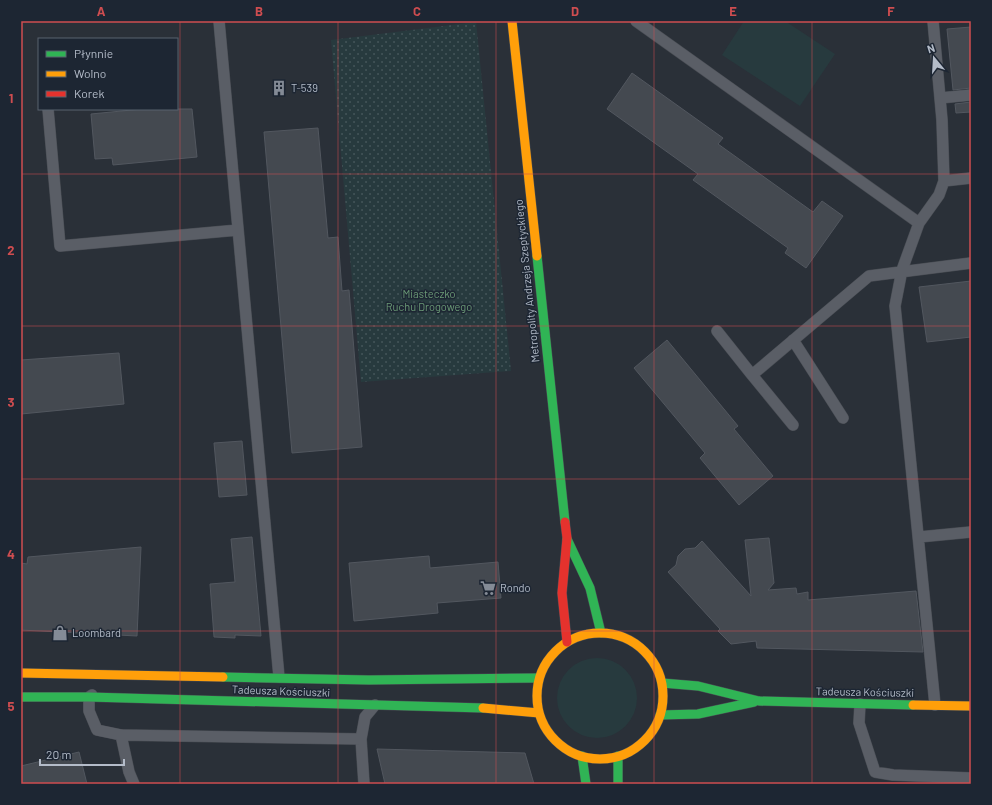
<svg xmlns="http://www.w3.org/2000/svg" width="992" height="805" viewBox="0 0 992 805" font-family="Barlow,sans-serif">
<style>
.grass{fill:#273a3e}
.park{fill:url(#park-dots)}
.building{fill:#444950;stroke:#52575f}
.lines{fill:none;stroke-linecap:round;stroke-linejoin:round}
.lane-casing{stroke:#484c53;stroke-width:12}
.fast-casing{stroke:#484c53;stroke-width:10}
.slow-casing{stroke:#484c53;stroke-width:10}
.jam-casing{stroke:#484c53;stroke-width:10}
.lane{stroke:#5a5e66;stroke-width:11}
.fast{stroke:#30b455;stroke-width:9}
.slow{stroke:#ff9f0a;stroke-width:9}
.jam{stroke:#e5322d;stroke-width:9}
.grid{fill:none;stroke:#ce4d50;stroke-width:1;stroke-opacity:0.55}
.labels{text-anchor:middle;stroke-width:3;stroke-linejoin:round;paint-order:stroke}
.poi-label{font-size:11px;fill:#b4bcc9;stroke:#1d2633;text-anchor:start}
.street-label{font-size:11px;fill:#b4bcc9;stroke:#1d2633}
.park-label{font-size:11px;fill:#6b9a76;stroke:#1d2633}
.neatline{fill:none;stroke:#ce4d50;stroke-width:1.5}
.grid-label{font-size:13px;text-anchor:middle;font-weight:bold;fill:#ce4d50}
</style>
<defs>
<pattern id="park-dots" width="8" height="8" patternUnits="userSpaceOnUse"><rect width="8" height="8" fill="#273a3e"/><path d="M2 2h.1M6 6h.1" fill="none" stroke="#445559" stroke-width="1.8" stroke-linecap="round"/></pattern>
</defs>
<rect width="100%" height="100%" fill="#2a3038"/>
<!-- grass -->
<path class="grass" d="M 744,21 L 785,21 L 835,54 L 800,106 L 722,55 Z
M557 698a40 40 0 1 1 80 0a40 40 0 1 1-80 0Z"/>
<!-- park -->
<path class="park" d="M 476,22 L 511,371 L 361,382 L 331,40 Z"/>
<!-- building -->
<path class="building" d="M 971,27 L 971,88 L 953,90 L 947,29 Z
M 632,73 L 723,138 L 718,144 L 813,212 L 822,201 L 843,216 L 806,268 L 785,253 L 788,248 L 693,180 L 698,174 L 607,109 Z
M 971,102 L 971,112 L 956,113 L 955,104 Z
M 142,109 L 192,109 L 197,157 L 113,165 L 112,158 L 95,159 L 91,114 Z
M 318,128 L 328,238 L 338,237 L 342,291 L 349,290 L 362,447 L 292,453 L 264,132 Z
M 971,281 L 971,337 L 927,342 L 919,287 Z
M 667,340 L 738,426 L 734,429 L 773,476 L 739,505 L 700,458 L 705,453 L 634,368 Z
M 119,353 L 124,404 L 21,414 L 21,360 Z
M 242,441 L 247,495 L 219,497 L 214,443 Z
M 252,537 L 261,636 L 235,635 L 235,638 L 214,637 L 210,584 L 235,582 L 231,539 Z
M 769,538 L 774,583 L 768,590 L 796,588 L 797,594 L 808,592 L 808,600 L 916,591 L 923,652 L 757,648 L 756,641 L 731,644 L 718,631 L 720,629 L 668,572 L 676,565 L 678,556 L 685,549 L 695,548 L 702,541 L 751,596 L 745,540 Z
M 141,547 L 137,636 L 21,630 L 21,563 L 27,564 L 28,557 Z
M 429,556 L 430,568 L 498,562 L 501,598 L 437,603 L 438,613 L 354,621 L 349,563 Z
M 377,749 L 525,753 L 534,784 L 385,784 Z
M 79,752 L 87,784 L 21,784 L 21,766 Z"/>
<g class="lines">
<defs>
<path id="lane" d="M 219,21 L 279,677
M 636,21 L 919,223
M 933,21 L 942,120 L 944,181 L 939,195 L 919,223 L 902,270 L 895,306 L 935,705
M 940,98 L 971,95
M 48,109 L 60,246 L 238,230
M 944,181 L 971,178
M 717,331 L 752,375 L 869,276 L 971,263
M 793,340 L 843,418
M 752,375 L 793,425
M 919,537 L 971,532
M 92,695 L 89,697 L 89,711 L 97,730 L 121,735 L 129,772 L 134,784
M 860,704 L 859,723 L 875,772 L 893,775 L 971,778
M 121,735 L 361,739
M 364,784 L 361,739 L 365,717 L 375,705"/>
<path id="fast" d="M 537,256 L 565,522
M 567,539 L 590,588 L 601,633
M 223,677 L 369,680 L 539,678
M 662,683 L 698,686 L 759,701 L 913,705
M 21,697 L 89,697 L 483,708
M 660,715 L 698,714 L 754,702
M 582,756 L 586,784
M 618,756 L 618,784"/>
<path id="slow" d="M 512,21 L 537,256
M537 696a63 63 0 1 1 126 0a63 63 0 1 1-126 0Z
M 21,673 L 223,677
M 913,705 L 971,706
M 483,708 L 539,713"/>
<path id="jam" d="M 565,522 L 567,538 L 562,593 L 567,642"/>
</defs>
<!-- lane casing -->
<use href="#lane" class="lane-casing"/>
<!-- fast casing -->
<use href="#fast" class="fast-casing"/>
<!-- slow casing -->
<use href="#slow" class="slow-casing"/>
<!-- jam casing -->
<use href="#jam" class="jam-casing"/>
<!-- lane -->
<use href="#lane" class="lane"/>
<!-- fast -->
<use href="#fast" class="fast"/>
<!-- slow -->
<use href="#slow" class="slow"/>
<!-- jam -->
<use href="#jam" class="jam"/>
</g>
<!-- grid -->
<path class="grid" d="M 180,21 L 180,784M 338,21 L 338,784M 496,21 L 496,784M 654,21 L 654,784M 812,21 L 812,784M 21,174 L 971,174M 21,326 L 971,326M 21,479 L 971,479M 21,631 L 971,631"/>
<!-- icons -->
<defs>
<symbol id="building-bare" viewBox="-9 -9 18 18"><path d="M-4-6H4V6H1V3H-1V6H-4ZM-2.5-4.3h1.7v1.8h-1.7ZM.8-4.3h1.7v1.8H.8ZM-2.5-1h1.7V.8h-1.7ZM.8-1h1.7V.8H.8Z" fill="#848b96" stroke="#1d2633" stroke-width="2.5" paint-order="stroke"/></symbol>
<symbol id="supermarket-bare" viewBox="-9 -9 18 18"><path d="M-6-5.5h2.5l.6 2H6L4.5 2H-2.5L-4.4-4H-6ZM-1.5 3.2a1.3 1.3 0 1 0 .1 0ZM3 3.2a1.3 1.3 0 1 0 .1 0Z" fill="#848b96" stroke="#1d2633" stroke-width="2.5" paint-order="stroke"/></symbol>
<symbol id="shop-bare" viewBox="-9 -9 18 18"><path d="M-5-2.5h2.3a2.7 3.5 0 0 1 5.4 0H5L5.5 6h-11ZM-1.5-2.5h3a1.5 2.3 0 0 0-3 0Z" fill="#848b96" stroke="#1d2633" stroke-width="2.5" paint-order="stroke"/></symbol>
</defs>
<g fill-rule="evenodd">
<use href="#building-bare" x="268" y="77" width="22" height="22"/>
<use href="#supermarket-bare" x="477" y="577" width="22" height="22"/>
<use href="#shop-bare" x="49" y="622" width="22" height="22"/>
</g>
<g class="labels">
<!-- poi labels -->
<g class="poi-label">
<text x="291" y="92">T-539</text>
<text x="500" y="592">Rondo</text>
<text x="72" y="637">Loombard</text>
</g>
<!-- street labels -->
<g class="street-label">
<text transform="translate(527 281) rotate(-96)" y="4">Metropolity Andrzeja Szeptyckiego</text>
<text transform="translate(281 691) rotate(2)" y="4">Tadeusza Kościuszki</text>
<text transform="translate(865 692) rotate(1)" y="4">Tadeusza Kościuszki</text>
</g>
<!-- park labels -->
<g class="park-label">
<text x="429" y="298">Miasteczko<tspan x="429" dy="13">Ruchu Drogowego</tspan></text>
</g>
</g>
<!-- border -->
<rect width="992" height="805" fill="none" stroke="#1d2633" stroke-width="44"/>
<!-- legend -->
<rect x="38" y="38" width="140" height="72" fill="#1d2633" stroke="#59626f"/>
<rect x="46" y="51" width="20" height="6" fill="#30b455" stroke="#59626f"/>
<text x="74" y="58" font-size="12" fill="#b4bcc9">Płynnie</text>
<rect x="46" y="71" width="20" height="6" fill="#ff9f0a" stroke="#59626f"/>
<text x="74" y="78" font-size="12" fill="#b4bcc9">Wolno</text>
<rect x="46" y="91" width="20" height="6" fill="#e5322d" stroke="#59626f"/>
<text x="74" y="98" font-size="12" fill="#b4bcc9">Korek</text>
<!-- north arrow -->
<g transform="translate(934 58) rotate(342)" stroke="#1d2633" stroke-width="3" paint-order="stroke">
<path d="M0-3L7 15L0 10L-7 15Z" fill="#b4bcc9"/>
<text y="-6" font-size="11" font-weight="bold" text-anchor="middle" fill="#b4bcc9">N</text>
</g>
<!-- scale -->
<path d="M40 759v6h84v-6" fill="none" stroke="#b4bcc9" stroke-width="2"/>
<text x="46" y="759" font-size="12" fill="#b4bcc9" stroke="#1d2633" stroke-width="3" paint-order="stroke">20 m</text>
<rect x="22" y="22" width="948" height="761" class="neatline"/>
<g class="grid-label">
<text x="101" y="16">A</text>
<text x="259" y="16">B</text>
<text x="417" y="16">C</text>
<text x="575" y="16">D</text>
<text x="733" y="16">E</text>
<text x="891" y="16">F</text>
<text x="11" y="103">1</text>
<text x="11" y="255">2</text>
<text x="11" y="407">3</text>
<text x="11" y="559">4</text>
<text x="11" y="711">5</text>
</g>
</svg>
